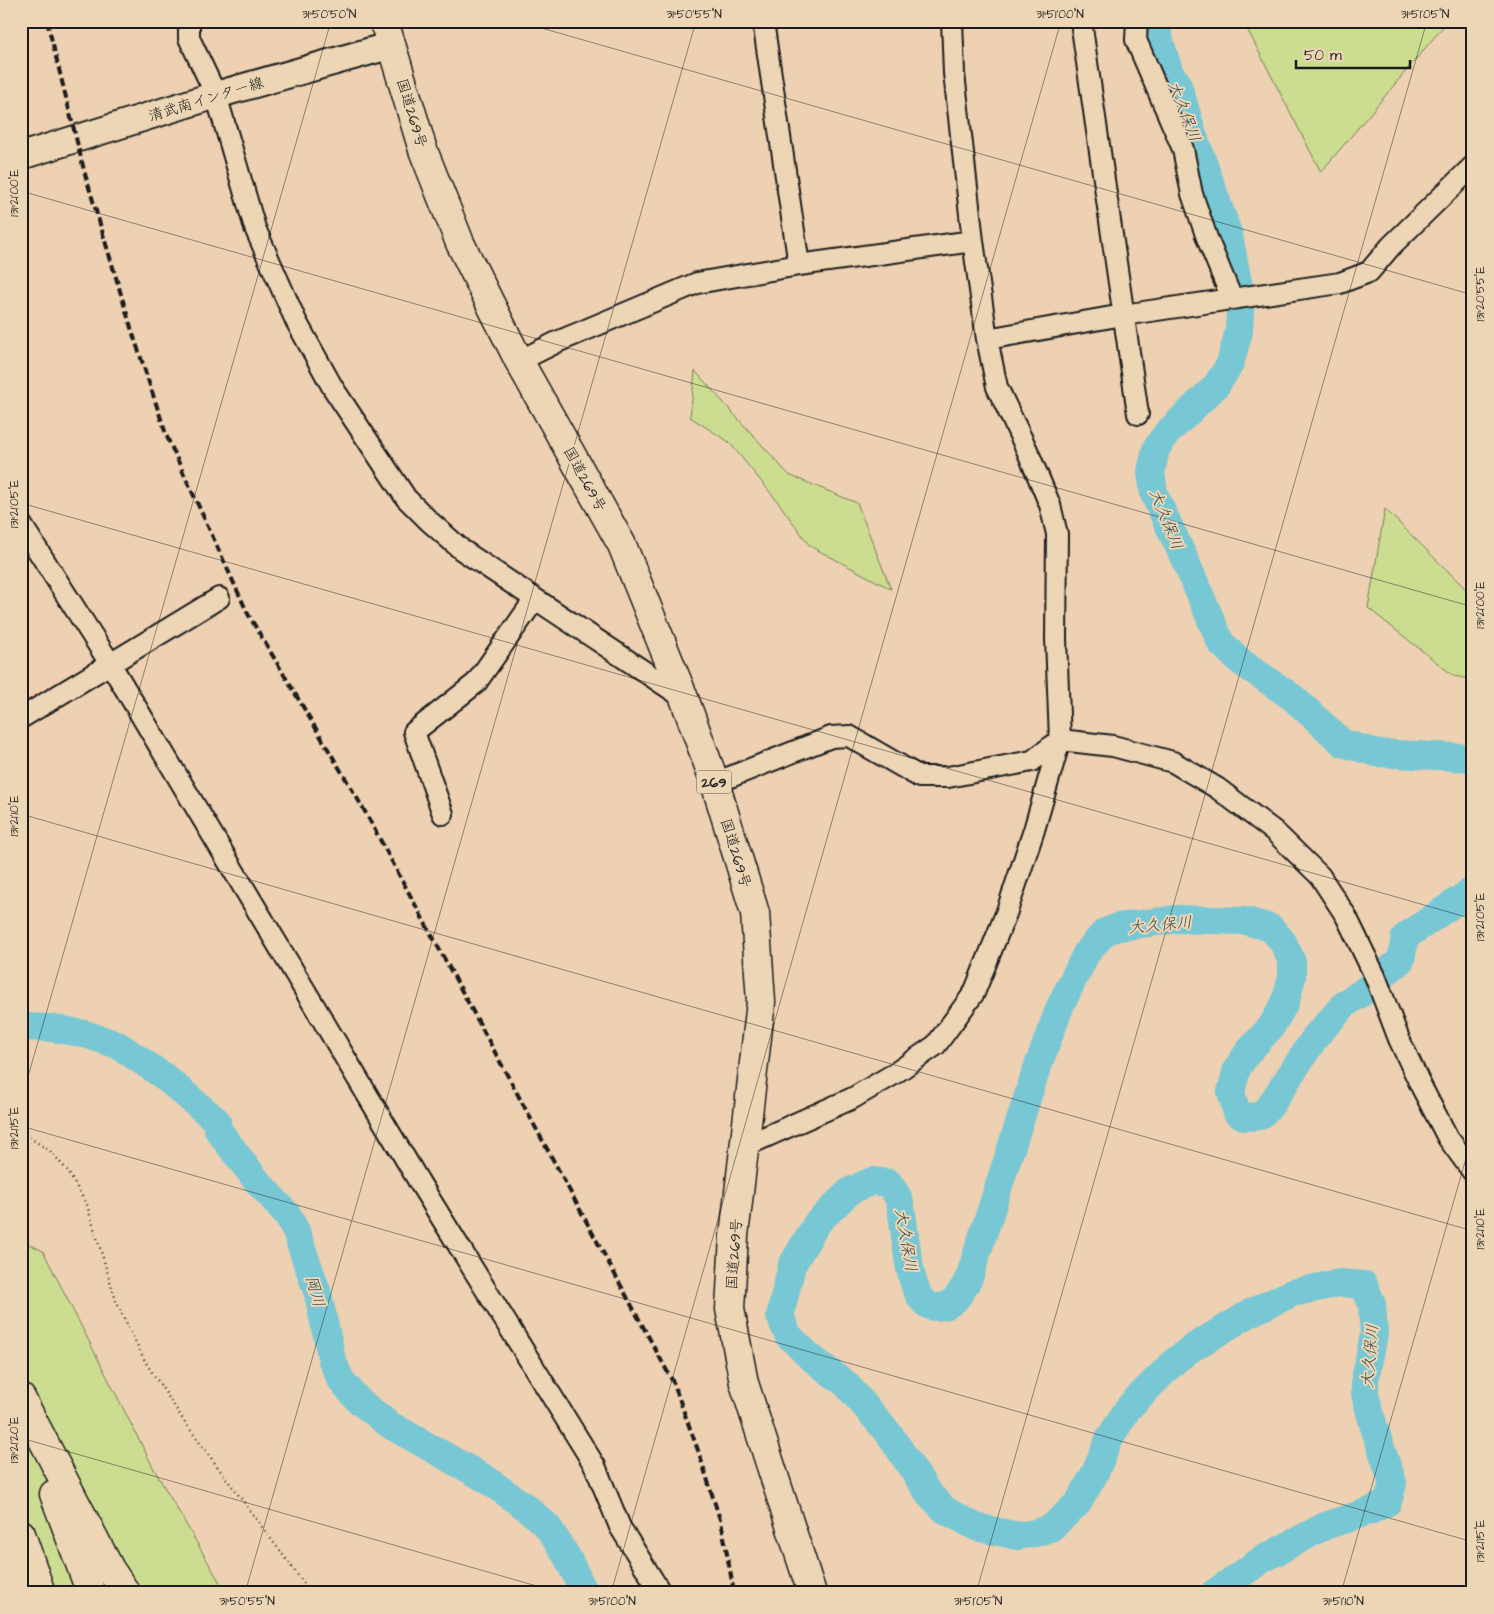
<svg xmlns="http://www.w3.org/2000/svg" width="1494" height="1614" viewBox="0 0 1494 1614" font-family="'Architects Daughter','Klee One',sans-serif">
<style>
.green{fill:#ccdd91;stroke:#747c56}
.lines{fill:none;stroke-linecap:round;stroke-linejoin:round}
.river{stroke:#78c7d4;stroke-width:28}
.minor-casing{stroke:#1c1c1c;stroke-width:24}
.major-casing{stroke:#1c1c1c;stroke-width:30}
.highway-casing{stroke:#1c1c1c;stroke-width:31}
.path{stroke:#1c1c1c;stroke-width:2.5;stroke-dasharray:1 4;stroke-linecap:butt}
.minor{stroke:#edd6b6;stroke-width:20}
.major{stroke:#edd6b6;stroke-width:26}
.highway{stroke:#edd6b6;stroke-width:28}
.rail{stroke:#1c1c1c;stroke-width:4;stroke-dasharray:8 4;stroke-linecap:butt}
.ticks{fill:none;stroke:#1c1c1c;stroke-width:1;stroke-opacity:0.45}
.labels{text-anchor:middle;stroke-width:4;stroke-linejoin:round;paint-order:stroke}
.shield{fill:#edd6b6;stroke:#5b544a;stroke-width:1}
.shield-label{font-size:14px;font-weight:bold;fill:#1c1c1c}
.street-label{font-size:15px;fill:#1c1c1c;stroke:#edd6b6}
.water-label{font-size:16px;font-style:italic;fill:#33474a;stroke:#edd6b6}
.neatline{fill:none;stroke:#1c1c1c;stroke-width:2}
.ticks-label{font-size:12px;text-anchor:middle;fill:#1c1c1c}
</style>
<rect width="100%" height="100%" fill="#eed1b2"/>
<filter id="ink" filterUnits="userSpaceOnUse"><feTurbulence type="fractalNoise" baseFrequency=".02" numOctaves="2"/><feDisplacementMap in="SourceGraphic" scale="10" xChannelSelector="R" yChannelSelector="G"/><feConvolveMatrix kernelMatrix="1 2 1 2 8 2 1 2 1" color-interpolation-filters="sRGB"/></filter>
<g filter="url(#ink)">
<!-- green -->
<path class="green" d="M 1243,21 L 1448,21 L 1321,172 Z
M 695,371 L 789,475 L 857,503 L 891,589 L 810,546 L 778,502 L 729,442 L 690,417 Z
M 1385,509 L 1473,596 L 1473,680 L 1454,676 L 1368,608 Z
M 21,1240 L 43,1251 L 155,1471 L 226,1593 L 21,1593 Z"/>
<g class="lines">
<!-- river -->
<path class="river" d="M 1157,21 L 1158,35 L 1170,74 L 1177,82 L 1193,134 L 1229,236 L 1241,297 L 1239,331 L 1230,364 L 1216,386 L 1166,434 L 1156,449 L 1151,472 L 1154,494 L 1185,560 L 1221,643 L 1241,662 L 1292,697 L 1343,743 L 1377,753 L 1473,758
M 21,1027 L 52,1028 L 85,1034 L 118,1045 L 162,1075 L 217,1121 L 218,1130 L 257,1181 L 287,1214 L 296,1231 L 318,1294 L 332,1360 L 341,1380 L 359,1401 L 390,1425 L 486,1479 L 527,1508 L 548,1527 L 567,1557 L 585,1593
M 1214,1593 L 1263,1559 L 1325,1526 L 1370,1511 L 1388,1502 L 1393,1483 L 1374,1427 L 1365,1394 L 1365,1380 L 1374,1334 L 1372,1304 L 1364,1285 L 1340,1283 L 1292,1293 L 1252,1312 L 1192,1348 L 1175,1361 L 1129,1407 L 1109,1439 L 1095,1473 L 1078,1503 L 1051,1528 L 1035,1533 L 1018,1536 L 976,1527 L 945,1510 L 929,1494 L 890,1435 L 846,1384 L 809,1356 L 788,1335 L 780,1316 L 792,1265 L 817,1223 L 850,1191 L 872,1181 L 889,1183 C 892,1188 897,1194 899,1200 C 907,1221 904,1306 936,1307 C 955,1307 961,1292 969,1278 L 1035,1074 L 1061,1004 L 1087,952 L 1105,932 L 1118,927 L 1178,919 L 1246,921 L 1271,928 L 1283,942 L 1292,962 L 1292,977 L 1285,1003 L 1271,1027 L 1249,1051 L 1237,1068 L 1231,1092 L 1237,1113 L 1246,1117 L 1260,1116 L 1270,1106 L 1316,1036 L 1345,1004 L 1363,992 L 1401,960 L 1405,937 L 1473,890"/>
<defs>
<path id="minor" d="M 189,21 L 189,38 L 216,95 L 255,228 L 296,321 L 333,388 L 406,498 L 429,521 L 462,550 L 684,698
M 763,21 L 799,265
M 1081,21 L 1138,414
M 1137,21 L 1136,40 L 1183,149 L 1192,194 L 1207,238 L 1232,299
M 987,339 L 1123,315 L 1340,283 L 1369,272 L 1391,246 L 1473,166
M 519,361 L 557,342 L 697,283 L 799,265 L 973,241
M 21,524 L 111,665 L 421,1185 L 595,1466 L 620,1527 L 661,1593
M 21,718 L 219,598
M 715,783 L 831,737 L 849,736 L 920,777 L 948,777 L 1032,761 L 1060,740 L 1113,746 L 1173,762 L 1217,788 L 1274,831 L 1320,876 L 1346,916 L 1375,976 L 1399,1039 L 1421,1086 L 1448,1138 L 1473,1172
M 443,814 L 414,732 L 476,683 L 535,599
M 745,1146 L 853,1098 L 894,1074 L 936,1045 L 974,993 L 1007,911 L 1034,830 L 1060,740 L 1056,639 L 1057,534 L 1050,505 L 1027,450 L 997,387 L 987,339 L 973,241 L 954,73 L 952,21"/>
<path id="major" d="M 21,156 L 216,95 L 392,45"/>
<path id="highway" d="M 384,21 L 423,150 L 460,243 L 519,361 L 622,545 L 684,698 L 715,783 L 755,913 L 761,1002 L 734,1236 L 730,1309 L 744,1383 L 812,1593
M 21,1398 L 110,1569 L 126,1593
M 54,1494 L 91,1593
M 21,1534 L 41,1593"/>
</defs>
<!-- minor casing -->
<use href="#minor" class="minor-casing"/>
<!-- major casing -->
<use href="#major" class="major-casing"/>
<!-- highway casing -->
<use href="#highway" class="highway-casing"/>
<!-- path -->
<path class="path" d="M 21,1132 L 50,1151 L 67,1170 L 87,1205 L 117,1304 L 146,1363 L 186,1424 L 311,1593"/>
<!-- minor -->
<use href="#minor" class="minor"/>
<!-- major -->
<use href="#major" class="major"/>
<!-- highway -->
<use href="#highway" class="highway"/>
<!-- rail -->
<path class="rail" d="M 47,21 L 85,174 L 132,331 L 167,437 L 248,614 L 363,808 L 673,1382 L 699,1453 L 722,1526 L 734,1593"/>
</g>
</g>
<!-- ticks -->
<path class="ticks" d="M 517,21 L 1473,295M 21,191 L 1473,607M 21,503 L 1473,919M 21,814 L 1473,1231M 21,1101 L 331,21M 21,1126 L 1473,1542M 21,1438 L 561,1593M 245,1593 L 696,21M 611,1593 L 1061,21M 976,1593 L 1427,21M 1341,1593 L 1473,1134"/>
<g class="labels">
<!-- shield labels -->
<rect class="shield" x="696.5" y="770.5" width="35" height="23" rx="4"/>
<g class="shield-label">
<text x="714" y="787">269</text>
</g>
<!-- street labels -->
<g class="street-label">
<text transform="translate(206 99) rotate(-17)" y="5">清武南インター線</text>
<text transform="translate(412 113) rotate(73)" y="5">国道269号</text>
<text transform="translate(585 479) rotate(61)" y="5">国道269号</text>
<text transform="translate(736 853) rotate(73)" y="5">国道269号</text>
<text transform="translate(734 1254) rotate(-86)" y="5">国道269号</text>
</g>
<!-- water labels -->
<g class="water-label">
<text transform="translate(1185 111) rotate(69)" y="6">大久保川</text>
<text transform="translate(1167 519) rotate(68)" y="6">大久保川</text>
<text transform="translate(1160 924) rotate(-5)" y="6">大久保川</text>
<text transform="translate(907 1240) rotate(80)" y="6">大久保川</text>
<text transform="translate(316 1291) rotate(74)" y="6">岡川</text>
<text transform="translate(1369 1356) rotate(-85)" y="6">大久保川</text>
</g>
</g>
<!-- margin -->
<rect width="1494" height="1614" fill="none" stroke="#edd6b6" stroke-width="55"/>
<!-- scale -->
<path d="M1296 60v8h114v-8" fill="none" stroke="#1c1c1c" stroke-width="2.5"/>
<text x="1304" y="60" font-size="15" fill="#1c1c1c" stroke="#edd6b6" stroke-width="4" paint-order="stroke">50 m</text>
<rect x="28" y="28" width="1438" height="1558" class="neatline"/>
<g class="ticks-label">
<text x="329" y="18">31°50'50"N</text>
<text x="694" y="18">31°50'55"N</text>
<text x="1060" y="18">31°51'00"N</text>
<text x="1425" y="18">31°51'05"N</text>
<text transform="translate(14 193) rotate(-90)" y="4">131°21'00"E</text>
<text transform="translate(1480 294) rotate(-90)" y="4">131°20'55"E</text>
<text transform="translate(14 504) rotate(-90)" y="4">131°21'05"E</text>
<text transform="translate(1480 605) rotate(-90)" y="4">131°21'00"E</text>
<text transform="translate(14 816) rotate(-90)" y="4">131°21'10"E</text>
<text transform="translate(1480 917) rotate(-90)" y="4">131°21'05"E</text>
<text transform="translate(14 1128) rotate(-90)" y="4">131°21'15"E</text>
<text transform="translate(1480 1229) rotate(-90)" y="4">131°21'10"E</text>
<text transform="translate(14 1440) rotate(-90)" y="4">131°21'20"E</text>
<text transform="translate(1480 1541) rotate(-90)" y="4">131°21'15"E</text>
<text x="247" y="1605">31°50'55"N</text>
<text x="612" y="1605">31°51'00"N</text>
<text x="978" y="1605">31°51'05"N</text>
<text x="1343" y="1605">31°51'10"N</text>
</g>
</svg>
